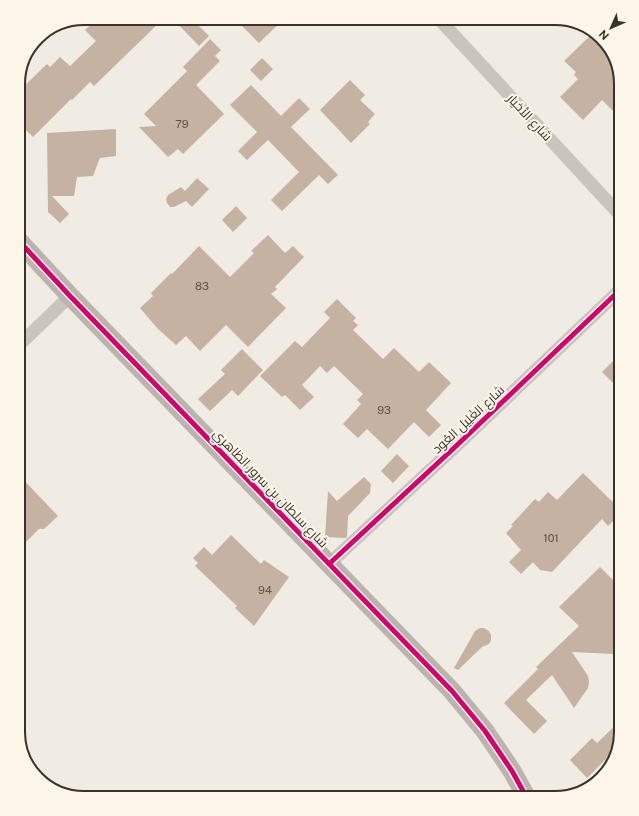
<svg xmlns="http://www.w3.org/2000/svg" width="639" height="816" viewBox="0 0 639 816" font-family="'Public Sans',Cairo,sans-serif">
<style>
.building{fill:#c5b2a3}
.lines{fill:none;stroke-linecap:round;stroke-linejoin:round}
.street{stroke:#c9c4bc;stroke-width:13}
.secondary{stroke:#bab4ac;stroke-width:19}
.cycleway-casing{stroke:#fcf6eb;stroke-width:8}
.cycleway{stroke:#d6006c;stroke-width:5}
.labels{text-anchor:middle;stroke-width:4;stroke-linejoin:round;paint-order:stroke}
.number-label{font-size:11px;fill:#5e5148}
.street-label{font-size:13px;fill:#3b3129;stroke:#fcf6eb}
.rim{fill:none;stroke:#3b3129;stroke-width:2}
</style>
<rect width="100%" height="100%" fill="#f0ece3"/>
<!-- building -->
<path class="building" d="M 98,18 L 164,18 L 94,86 L 90,82 L 72,100 L 71,99 L 33,137 L 18,122 L 18,92 L 47,64 L 50,67 L 60,57 L 70,66 L 96,41 L 85,30 Z
M 172,18 L 191,18 L 209,36 L 199,46 Z
M 234,18 L 285,18 L 259,43 Z
M 594,32 L 610,47 L 621,84 L 621,119 L 602,100 L 583,120 L 560,97 L 578,79 L 574,75 L 576,72 L 564,61 Z
M 210,39 L 221,50 L 215,56 L 220,61 L 196,85 L 224,114 L 183,154 L 178,149 L 168,157 L 139,127 L 156,126 L 144,114 L 187,71 L 183,67 Z
M 262,58 L 273,69 L 261,81 L 250,70 Z
M 350,80 L 365,95 L 360,100 L 375,114 L 368,122 L 370,124 L 351,143 L 320,110 Z
M 251,85 L 281,116 L 299,98 L 310,109 L 291,127 L 338,175 L 328,184 L 319,175 L 282,211 L 271,200 L 299,172 L 268,140 L 247,160 L 238,151 L 257,132 L 230,105 Z
M 116,129 L 116,156 L 100,158 L 93,176 L 77,177 L 74,196 L 52,196 L 69,214 L 60,223 L 48,212 L 47,133 Z
M 197,178 L 209,189 L 192,207 L 186,201 L 174,207 L 170,207 L 167,203 L 166,199 L 168,195 L 181,187 L 185,191 Z
M 236,206 L 247,218 L 233,232 L 222,220 Z
M 268,235 L 285,253 L 293,246 L 304,257 L 275,287 L 277,289 L 271,294 L 286,308 L 248,347 L 226,325 L 200,351 L 186,336 L 176,345 L 158,329 L 140,308 L 153,296 L 151,293 L 171,273 L 172,274 L 199,246 L 230,277 L 254,253 L 251,251 Z
M 337,299 L 356,318 L 353,321 L 358,325 L 353,330 L 383,359 L 394,348 L 419,372 L 429,362 L 451,383 L 426,410 L 441,425 L 429,437 L 414,422 L 388,449 L 367,429 L 358,438 L 343,424 L 361,404 L 357,400 L 363,394 L 334,366 L 327,373 L 320,366 L 302,385 L 314,397 L 300,410 L 285,395 L 282,397 L 260,376 L 295,341 L 302,347 L 330,318 L 324,312 Z
M 242,349 L 263,370 L 238,396 L 232,390 L 210,411 L 198,399 L 225,374 L 221,370 Z
M 621,353 L 621,391 L 602,372 Z
M 397,454 L 409,466 L 393,483 L 381,471 Z
M 583,473 L 621,510 L 621,513 L 608,526 L 602,519 L 552,572 L 540,570 L 533,562 L 521,574 L 509,562 L 521,550 L 506,533 L 513,526 L 511,525 L 535,499 L 539,502 L 548,492 L 557,500 Z
M 18,474 L 58,516 L 44,529 L 39,529 L 18,550 Z
M 364,477 L 371,484 L 370,493 L 348,516 L 347,537 L 345,538 L 325,537 L 328,491 L 337,501 Z
M 231,535 L 261,564 L 264,560 L 289,577 L 254,626 L 235,608 L 237,606 L 195,566 L 198,563 L 193,558 L 204,547 L 212,555 Z
M 600,567 L 621,588 L 621,648 L 614,654 L 572,652 L 588,676 L 589,682 L 588,688 L 574,708 L 552,675 L 526,700 L 547,721 L 534,734 L 504,703 L 538,669 L 536,667 L 579,626 L 559,607 Z
M 480,628 L 484,628 L 489,631 L 491,635 L 491,640 L 489,644 L 482,647 L 458,670 L 454,668 L 475,631 Z
M 621,720 L 621,732 L 613,764 L 607,758 L 587,778 L 570,760 L 592,738 L 597,743 Z"/>
<g class="lines">
<!-- street -->
<path class="street" d="M 438,18 L 621,216
M 18,346 L 70,296
M 329,564 L 454,448 L 621,289"/>
<!-- secondary -->
<path class="secondary" d="M 18,240 L 70,296 L 452,691 L 485,731 L 512,771 L 527,798"/>
<defs>
<path id="cycleway" d="M 18,240 L 70,296 L 452,691 L 485,731 L 512,771 L 527,798
M 329,564 L 454,448 L 621,289"/>
</defs>
<!-- cycleway casing -->
<use href="#cycleway" class="cycleway-casing"/>
<!-- cycleway -->
<use href="#cycleway" class="cycleway"/>
</g>
<g class="labels">
<!-- number labels -->
<g class="number-label">
<text x="182" y="128">79</text>
<text x="202" y="290">83</text>
<text x="384" y="414">93</text>
<text x="551" y="542">101</text>
<text x="265" y="594">94</text>
</g>
<!-- street labels -->
<g class="street-label">
<text transform="translate(530 117) rotate(47)" y="5">شارع الأخيار</text>
<text transform="translate(468 419) rotate(-43)" y="5">شارع الغَلِيل العُود</text>
<text transform="translate(271 488) rotate(46)" y="5">شارع سلطان بن سرور الظاهري</text>
</g>
</g>
<!-- crop -->
<path d="M0 0H639V816H0ZM84 25H555A59 59 0 0 1 614 84V732A59 59 0 0 1 555 791H84A59 59 0 0 1 25 732V84A59 59 0 0 1 84 25Z" fill="#fcf6eb" fill-rule="evenodd"/>
<path class="rim" d="M84 25H555A59 59 0 0 1 614 84V732A59 59 0 0 1 555 791H84A59 59 0 0 1 25 732V84A59 59 0 0 1 84 25Z"/>
<!-- north arrow -->
<g transform="translate(611 28) rotate(225)" stroke="#fcf6eb" stroke-width="3" paint-order="stroke">
<path d="M0-3L7 15L0 10L-7 15Z" fill="#3b3129"/>
<text y="-6" font-size="11" font-weight="bold" text-anchor="middle" fill="#3b3129">N</text>
</g>
</svg>
